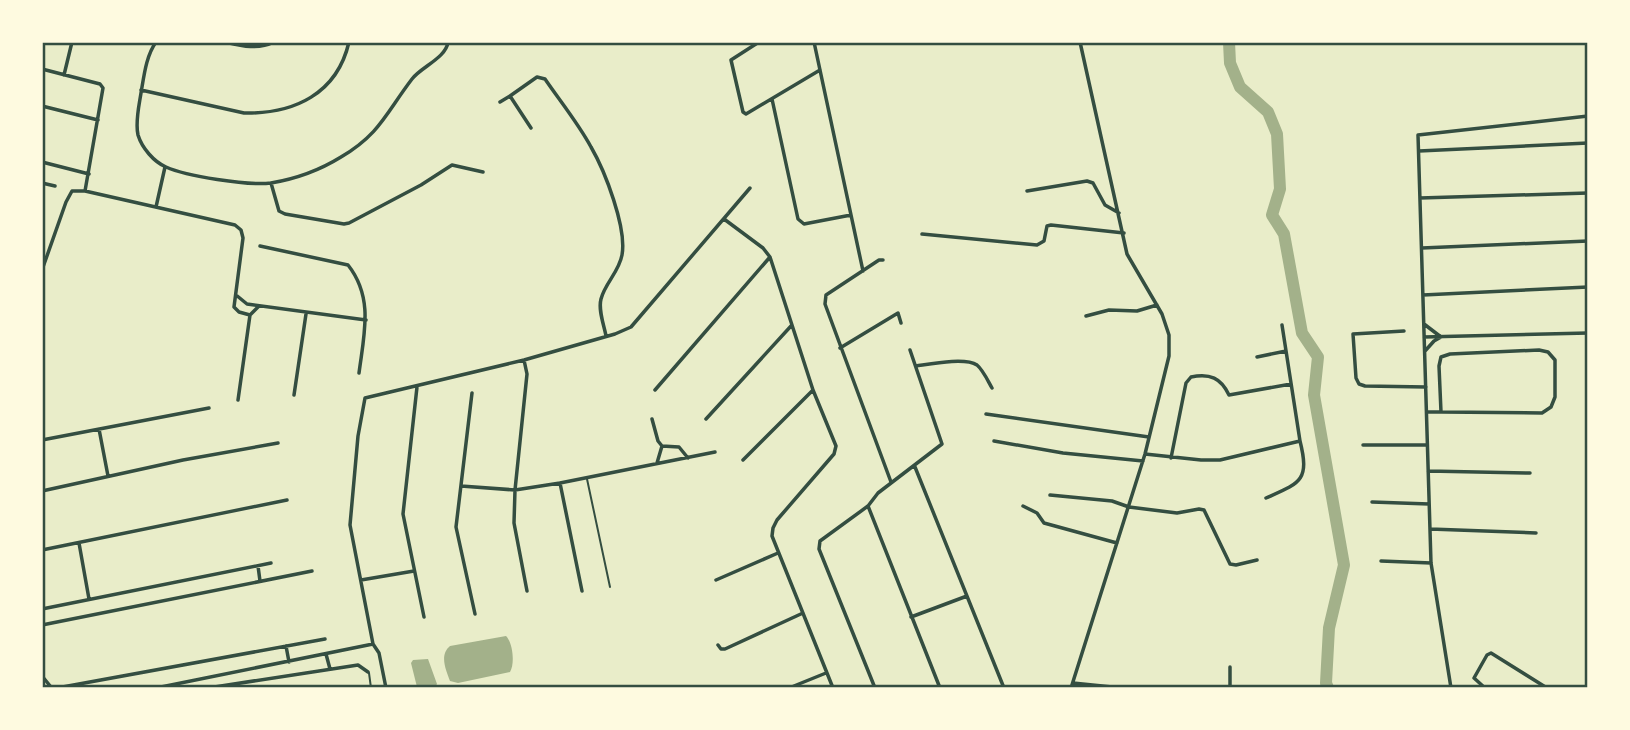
<svg xmlns="http://www.w3.org/2000/svg" width="1630" height="730" viewBox="0 0 1630 730" font-family="'Sofia Sans Condensed',sans-serif">
<style>
.water{fill:#a3b18a}
.lines{fill:none;stroke-linecap:round;stroke-linejoin:round}
.river{stroke:#a3b18a;stroke-width:12}
.service{stroke:#344e41;stroke-width:2}
.minor{stroke:#344e41;stroke-width:3.5}
.neatline{fill:none;stroke:#344e41;stroke-width:2.5}
</style>
<rect width="100%" height="100%" fill="#e9edc9"/>
<!-- water -->
<path class="water" d="M 506,636 C 513,643 515,664 510,672 L 458,683 L 450,681 C 446,670 439,655 450,646 Z
M 428,659 L 437,684 L 435,687 L 417,687 L 411,663 L 413,660 Z"/>
<g class="lines">
<!-- river -->
<path class="river" d="M 1229,42 L 1230,63 L 1240,87 L 1268,112 L 1277,134 L 1280,189 L 1272,215 L 1284,234 L 1302,333 L 1318,357 L 1314,395 L 1344,565 L 1329,628 L 1326,683 L 1328,688"/>
<!-- service -->
<path class="service" d="M 587,479 L 610,587
M 369,673 L 371,688"/>
<!-- minor -->
<path class="minor" d="M 156,42 C 146,56 144,76 141,93 C 139,106 135,122 138,135 C 142,148 154,162 166,167 C 186,176 248,186 271,183 C 295,179 320,170 341,157 C 380,134 386,113 412,79 C 421,67 446,58 448,42
M 225,42 C 242,46 258,50 274,42
M 759,42 L 731,60 L 743,112 L 746,114 L 820,70
M 814,42 L 863,271
M 42,69 L 100,84 L 103,88 L 85,191
M 64,75 L 72,42
M 141,90 L 244,113 C 294,114 337,94 349,42
M 772,99 L 798,219 L 804,224 L 851,215
M 500,102 L 510,96
M 42,106 L 98,120
M 531,128 L 510,96 L 537,77 L 545,79 C 560,101 578,123 591,147 C 605,171 627,228 622,255 C 619,272 605,283 601,299 C 598,310 604,325 606,336
M 1419,151 L 1588,143
M 42,162 L 89,174
M 42,183 L 55,186
M 271,183 L 279,211 L 285,214 L 344,224 L 349,223 L 421,185 L 452,165 L 483,172
M 1027,191 L 1087,181 L 1093,183 L 1105,205 L 1119,213
M 1420,198 L 1588,193
M 156,207 L 165,167
M 724,219 L 763,248 L 770,257 L 813,390 L 836,446 L 834,454 L 777,520 L 773,528 L 772,536 L 833,688
M 922,234 L 1037,245 L 1044,241 L 1047,226 L 1051,225 L 1124,233
M 260,246 L 348,265 C 374,298 364,334 359,373
M 1422,248 L 1588,241
M 883,260 L 879,260 L 826,295 L 825,304 L 891,482
M 42,270 L 66,202 L 72,191 L 85,191 L 235,225 L 241,230 L 243,238 L 234,307 L 239,312 L 250,315
M 236,295 L 247,304 L 366,320
M 1423,295 L 1588,287
M 1086,316 L 1109,310 L 1137,311 L 1157,305
M 1424,324 L 1441,337 L 1434,341 L 1425,351
M 1404,331 L 1353,334 L 1356,378 L 1359,384 L 1365,386 L 1426,387
M 1424,337 L 1588,333
M 840,348 L 898,313 L 901,323
M 1257,357 L 1286,351
M 524,360 L 527,374 L 515,490 L 514,523 L 527,591
M 916,366 C 930,364 965,357 977,365 C 983,370 988,381 992,388
M 417,387 L 403,514 L 424,617
M 655,390 L 770,257
M 472,393 L 456,527 L 475,614
M 294,395 L 306,314
M 238,400 L 250,315 L 259,306
M 1427,412 L 1441,412 L 1542,413 L 1551,407 L 1555,397 L 1555,360 L 1548,352 L 1539,350 L 1450,354 L 1441,357 L 1439,366 L 1441,412
M 986,414 L 1149,437
M 652,419 L 658,441 L 662,446
M 706,419 L 791,326
M 99,429 L 108,476
M 42,440 L 209,408
M 994,441 L 1063,453 L 1143,461
M 1363,445 L 1427,445
M 1145,454 L 1201,460 L 1220,460 L 1300,441 L 1282,325
M 1171,458 L 1186,383 L 1191,377 C 1210,373 1221,378 1229,395 L 1291,384
M 743,460 L 813,390
M 657,463 L 662,446 L 679,447 L 688,458
M 915,467 L 1004,688
M 1428,471 L 1530,473
M 560,483 L 582,591
M 461,486 L 515,490 L 560,483 L 715,452
M 42,491 L 183,460 L 278,443
M 1050,495 L 1112,501 L 1129,507 L 1177,513 L 1199,509 L 1204,510 L 1230,564 L 1236,565 L 1257,560
M 1266,498 C 1300,483 1310,481 1300,441
M 1372,502 L 1429,504
M 868,506 L 940,688
M 1023,506 L 1037,513 L 1044,523 L 1117,543
M 1430,529 L 1536,533
M 79,543 L 89,599
M 42,550 L 287,500
M 1381,561 L 1431,563
M 258,566 L 260,581
M 361,580 L 414,571
M 716,580 L 778,553
M 42,609 L 271,563
M 911,617 L 967,596
M 42,625 L 312,571
M 718,645 L 721,649 L 725,649 L 803,613
M 286,646 L 289,662
M 326,654 L 330,669
M 42,676 L 51,687 L 56,688
M 1073,683 L 1122,688
M 57,688 L 325,639
M 156,688 L 373,644
M 208,688 L 358,665 L 368,672
M 386,688 L 379,653 L 373,644 L 350,525 L 358,436 L 365,398 L 524,360 L 615,334 L 631,327 L 750,188
M 789,688 L 826,673
M 875,688 L 819,549 L 820,541 L 868,506 L 878,493 L 942,444 L 910,350
M 1071,688 L 1145,454 L 1169,356 L 1169,335 L 1162,314 L 1127,254 L 1080,42
M 1230,688 L 1230,667
M 1451,688 L 1431,563 L 1418,135 L 1588,116
M 1485,688 L 1474,678 L 1487,655 L 1491,653 L 1547,688"/>
</g>
<!-- border -->
<rect width="1630" height="730" fill="none" stroke="#fefae0" stroke-width="88"/>
<rect x="44" y="44" width="1542" height="642" class="neatline"/>
</svg>
